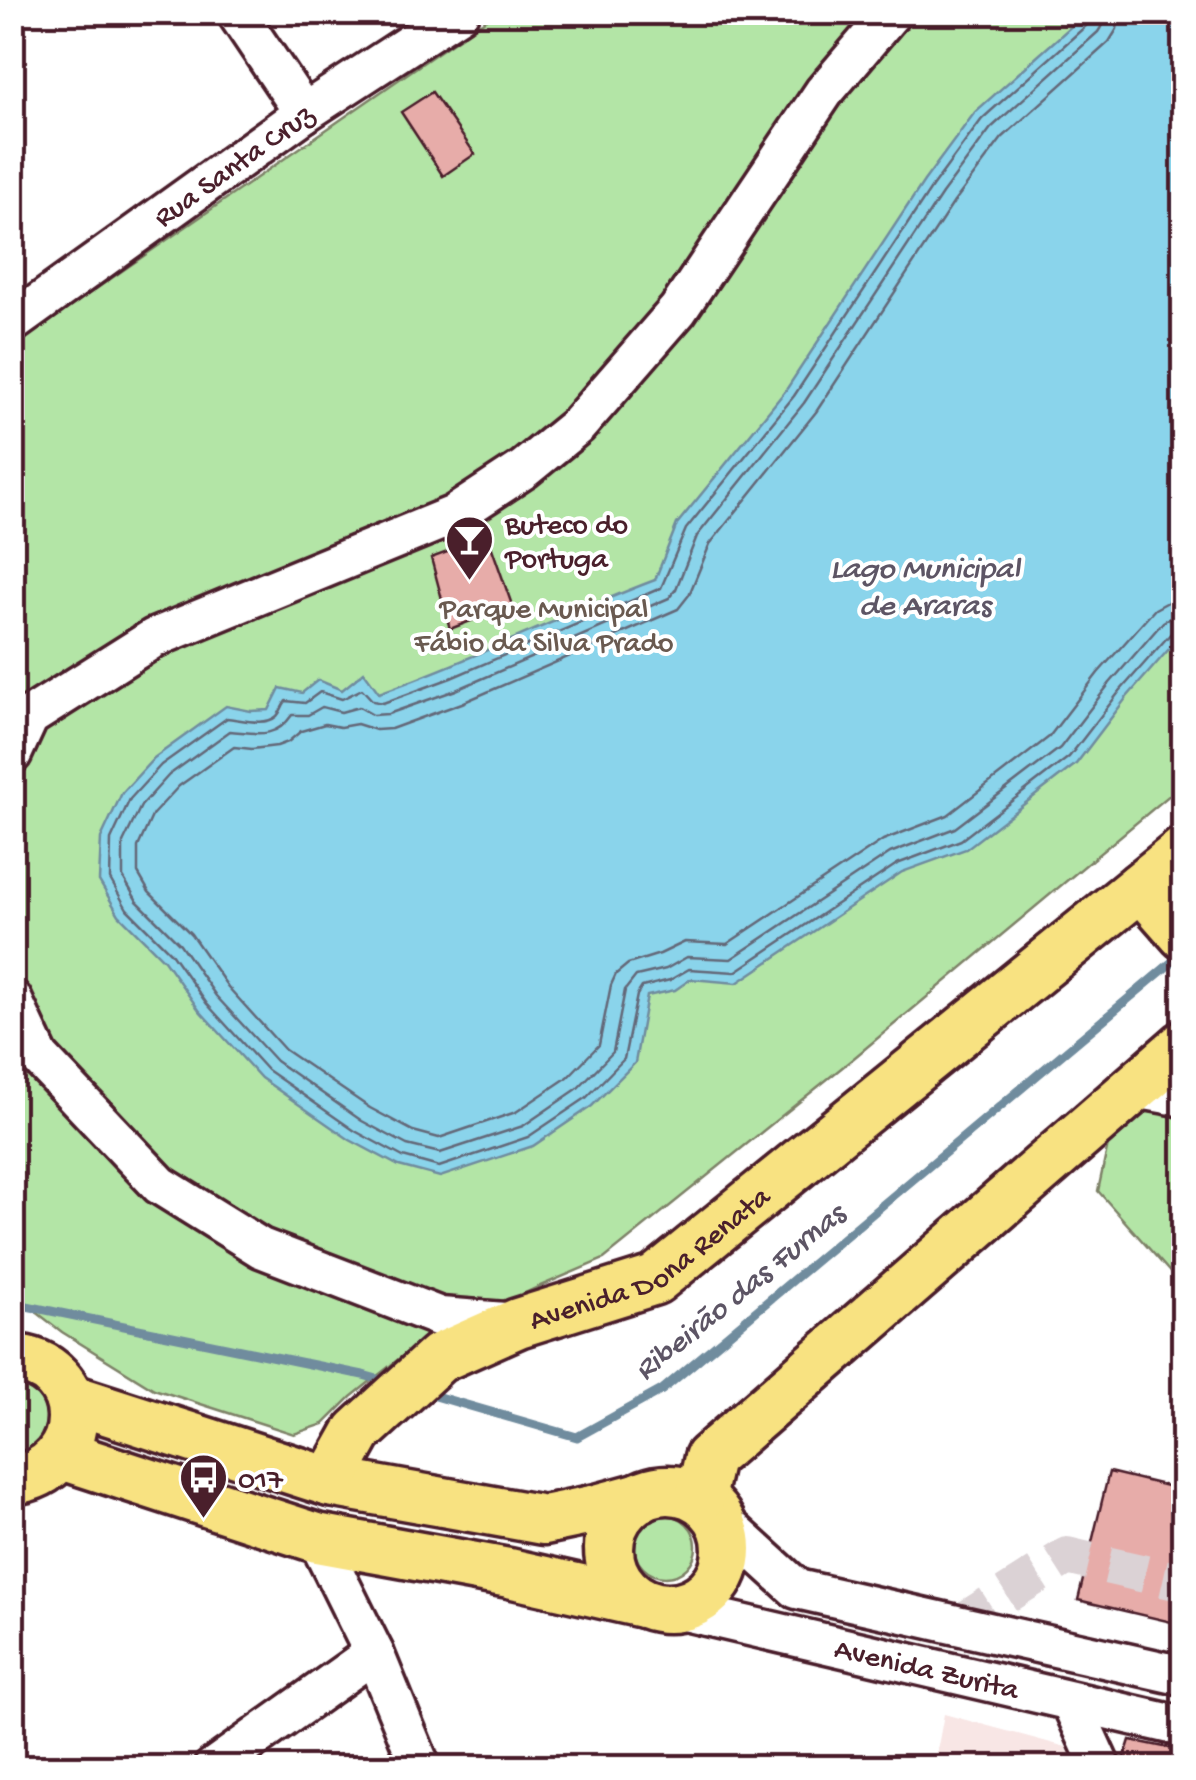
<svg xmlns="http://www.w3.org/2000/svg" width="1196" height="1780" viewBox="0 0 1196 1780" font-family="'Gochi Hand',sans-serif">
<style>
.built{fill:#f8e6e5}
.green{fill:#b3e5a6;stroke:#7e8268;stroke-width:2.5}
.water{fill:#8ad4eb;stroke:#708c9e;stroke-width:2.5}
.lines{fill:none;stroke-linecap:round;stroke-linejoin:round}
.shore{stroke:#646778;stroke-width:2.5}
.stream{stroke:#708c9e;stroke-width:9}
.building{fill:#e7aca9;stroke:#4a1f2b;stroke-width:2.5}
.minor-tunnel{stroke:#dbd2d5;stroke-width:38;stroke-dasharray:38 19;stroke-linecap:butt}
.minor-casing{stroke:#4a1f2b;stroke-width:45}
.major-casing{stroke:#4a1f2b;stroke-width:55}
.minor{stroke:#fff;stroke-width:38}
.major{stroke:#f8e281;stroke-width:48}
.labels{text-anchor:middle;stroke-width:8;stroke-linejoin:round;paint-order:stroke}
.street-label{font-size:30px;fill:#4a1f2b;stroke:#fff}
.poi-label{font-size:30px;fill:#4a1f2b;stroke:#fff;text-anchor:start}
.park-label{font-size:30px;fill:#6a5a50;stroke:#fff}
.water-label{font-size:32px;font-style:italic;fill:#5d5565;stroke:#fff}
</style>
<rect width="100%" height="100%" fill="#fff"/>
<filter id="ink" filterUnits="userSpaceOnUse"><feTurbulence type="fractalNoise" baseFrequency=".01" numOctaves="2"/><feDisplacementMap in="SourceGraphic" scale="20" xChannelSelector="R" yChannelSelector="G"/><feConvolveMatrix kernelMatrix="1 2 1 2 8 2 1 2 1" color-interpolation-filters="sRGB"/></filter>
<g filter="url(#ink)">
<!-- built -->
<path class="built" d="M 944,1714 L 1066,1747 L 1076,1767 L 934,1767 Z"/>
<!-- green -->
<path class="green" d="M 495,13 L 1183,13 L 1183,784 L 855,1057 L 604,1259 L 538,1287 L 416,1345 L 351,1397 L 324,1424 L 294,1434 L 154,1389 L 62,1332 L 13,1294 L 12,347 Z
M 1183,1076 L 1183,1287 L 1098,1191 L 1109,1140 Z
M 13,1380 L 40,1392 C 43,1399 49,1408 49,1416 C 50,1438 33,1452 13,1455 Z
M634 1546a31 31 0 1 1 62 0a31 31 0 1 1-62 0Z"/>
<!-- water -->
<path class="water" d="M 1086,13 L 1183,13 L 1183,633 L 1127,697 L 1076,764 L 966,849 L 902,872 L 737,983 L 691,979 L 675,990 L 647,996 L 635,1063 L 592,1106 L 533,1146 L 440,1177 L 399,1166 L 350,1140 L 261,1078 L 199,1010 L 164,960 L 119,915 L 99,881 L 101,838 L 122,793 L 154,758 L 226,706 L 251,711 L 269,710 L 280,688 L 302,693 L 318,680 L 342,690 L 364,672 L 379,693 C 473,660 562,615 655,580 L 677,524 L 786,390 L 924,181 L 975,112 Z"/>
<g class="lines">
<!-- shore -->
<path class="shore" d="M 1092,12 L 1088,24 L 982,119 L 932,187 L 794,396 L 686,529 L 661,588 L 451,678 L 383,703 L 373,701 L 362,689 L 342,699 L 320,692 L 305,703 L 286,701 C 282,706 281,712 277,716 C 265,727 240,719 227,718 L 161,765 L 130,799 L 111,840 L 110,879 L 127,909 L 171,953 L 207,1004 L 267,1070 L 355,1131 L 403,1157 L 439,1167 L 528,1137 L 586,1098 L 624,1059 L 637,995 L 642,987 L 670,980 L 689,969 L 735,972 L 897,864 L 961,840 L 1069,757 L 1120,691 L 1172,632 L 1184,628
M 1104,12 L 1103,24 L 1098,32 L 991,128 L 942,194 L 804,403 L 697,536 L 676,589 L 669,598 L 456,690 L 388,714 L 373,715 L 359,707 L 341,712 L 322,707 L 308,715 L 292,715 C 275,740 255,733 230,731 L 169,775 L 141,806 L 123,843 L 123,877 L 137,901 L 180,944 L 216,996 L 276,1061 L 362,1121 L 407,1145 L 440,1153 L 523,1126 L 577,1089 L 613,1052 L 625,990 L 636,976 L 666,969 L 687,957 L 731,959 L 890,853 L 955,828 L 1060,748 L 1110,683 L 1163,622 L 1173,616 L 1184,615
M 1120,12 L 1117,29 L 1109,42 L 1002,138 L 954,202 L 816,412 L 710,544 L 689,595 L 678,609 L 462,703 L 391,729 L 376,730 L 357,724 L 340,727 L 325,724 L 301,731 L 288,742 L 277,746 L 252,749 L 234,747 L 179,786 L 153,814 L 138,847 L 138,873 L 149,892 L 191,934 L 228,987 L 285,1050 L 370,1108 L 413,1131 L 439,1138 L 516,1112 L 568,1077 L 599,1045 L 611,985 L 616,974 L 628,964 L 660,954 L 685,942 L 727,944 L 883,840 L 948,815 L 1049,737 L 1098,673 L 1155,609 L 1168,602 L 1184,600"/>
<!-- stream -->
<path class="stream" d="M 12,1303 L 363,1375 L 391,1383
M 425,1393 L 577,1437 L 662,1390 L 1184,952"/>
</g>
<!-- building -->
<path class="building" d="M 432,92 L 475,154 L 443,176 L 401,112 Z
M 488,537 L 512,605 L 450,629 L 431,558 Z
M 1109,1472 L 1184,1490 L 1184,1625 L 1078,1600 Z
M 1130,1740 L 1184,1751 L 1184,1768 L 1121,1768 Z"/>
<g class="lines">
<!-- minor-tunnel -->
<path class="minor-tunnel" d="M 958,1625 L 1067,1556 L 1184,1583"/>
<defs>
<g id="minor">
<path d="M 236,12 L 304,113"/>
<path id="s1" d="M 12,323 L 304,113 L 459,12"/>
<path d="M 12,754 L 29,717 L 154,638 L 454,515 L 524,469 L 578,425 L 678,310 L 824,92 L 892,12"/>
<path d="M 12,999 L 39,1057 L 160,1185 L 261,1248 L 440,1317 L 518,1323"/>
<path d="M 1135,1088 L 1184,1097"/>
<path d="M 719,1518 L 797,1589 L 1184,1676"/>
<path d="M 317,1538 L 374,1653 L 421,1768"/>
<path id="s2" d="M 672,1608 L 1184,1727"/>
<path d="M 1071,1702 L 1101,1768"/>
<path d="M 213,1768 L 374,1653"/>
</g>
<g id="major">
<path d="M 1141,886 L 1184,935"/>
<path d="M 12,1359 C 90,1362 94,1470 12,1480"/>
<path d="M 69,1398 L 330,1482 L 544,1520 L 597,1509 L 641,1497"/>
<path d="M 62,1455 L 317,1538 L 509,1573 L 643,1603"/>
<path id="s3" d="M 330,1482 L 358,1432 L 439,1358 L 518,1323 L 655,1280 L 1184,851"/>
<circle cx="668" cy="1549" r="59"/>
<path d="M 700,1498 L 709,1458 L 1184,1045"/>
</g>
</defs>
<!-- minor casing -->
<use href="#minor" class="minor-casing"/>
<!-- major casing -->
<use href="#major" class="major-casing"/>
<!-- minor -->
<use href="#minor" class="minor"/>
<!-- major -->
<use href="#major" class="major"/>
</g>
</g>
<!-- icons -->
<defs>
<symbol id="bar-pin" viewBox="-11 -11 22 30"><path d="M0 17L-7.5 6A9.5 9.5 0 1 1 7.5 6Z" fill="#4a1f2b" stroke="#fff"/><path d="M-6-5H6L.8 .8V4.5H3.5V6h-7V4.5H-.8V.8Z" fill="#fff"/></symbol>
<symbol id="bus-pin" viewBox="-11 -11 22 30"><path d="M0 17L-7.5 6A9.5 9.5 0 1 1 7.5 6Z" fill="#4a1f2b" stroke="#fff"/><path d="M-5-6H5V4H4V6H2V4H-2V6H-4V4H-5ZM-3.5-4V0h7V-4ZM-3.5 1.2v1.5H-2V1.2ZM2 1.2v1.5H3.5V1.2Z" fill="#fff"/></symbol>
</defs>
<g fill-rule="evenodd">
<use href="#bar-pin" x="442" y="512" width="55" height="75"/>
<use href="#bus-pin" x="176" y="1450" width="55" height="75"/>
</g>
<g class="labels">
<!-- street labels -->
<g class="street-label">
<text dy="10" stroke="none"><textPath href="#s1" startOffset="272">Rua Santa Cruz</textPath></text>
<text dy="10" stroke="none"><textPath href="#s3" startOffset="402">Avenida Dona Renata</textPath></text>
<text dy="10" stroke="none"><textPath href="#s2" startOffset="262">Avenida Zurita</textPath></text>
</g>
<!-- poi labels -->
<g class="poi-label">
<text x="505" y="533">Buteco do<tspan x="505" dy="34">Portuga</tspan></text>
<text x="238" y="1488">017</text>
</g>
<!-- park labels -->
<g class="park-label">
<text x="544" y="617">Parque Municipal<tspan x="544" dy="34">Fábio da Silva Prado</tspan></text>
</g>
<!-- water labels -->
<g class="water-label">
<text x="925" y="577">Lago Municipal<tspan x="925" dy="37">de Araras</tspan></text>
<text transform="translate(738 1290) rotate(-39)" y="11">Ribeirão das Furnas</text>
</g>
</g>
<!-- margin -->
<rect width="1196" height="1780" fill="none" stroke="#fff" stroke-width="50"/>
<rect x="25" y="25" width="1146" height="1730" fill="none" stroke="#4a1f2b" stroke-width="4" filter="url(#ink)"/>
</svg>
